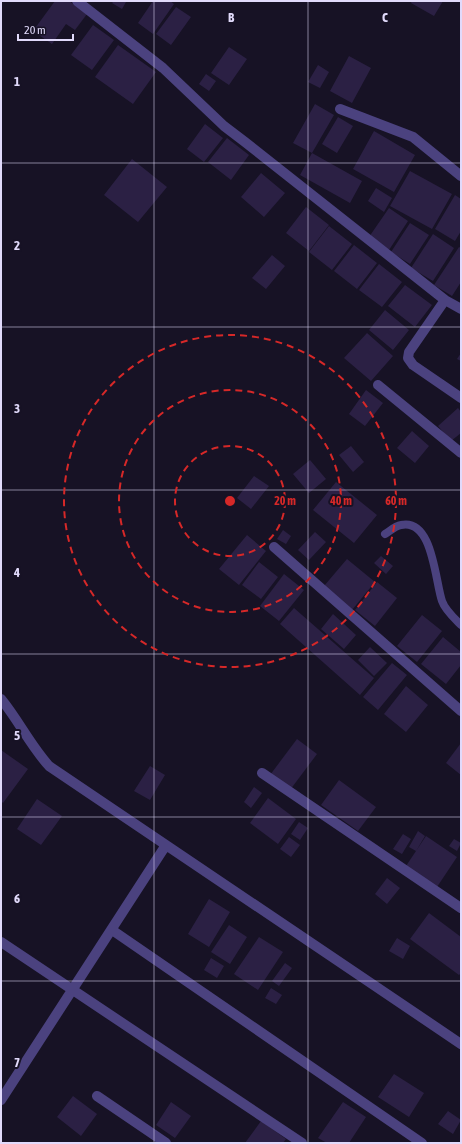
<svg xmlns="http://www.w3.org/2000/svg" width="462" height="1144" viewBox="0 0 462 1144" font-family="'Asap Condensed',sans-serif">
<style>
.building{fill:#2b2044}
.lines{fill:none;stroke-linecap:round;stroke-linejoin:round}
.lane{stroke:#4b427f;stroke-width:8}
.street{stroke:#4b427f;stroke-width:10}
.grid{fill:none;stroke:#e1dafb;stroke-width:1;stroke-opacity:0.55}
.ring{fill:none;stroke:#d62828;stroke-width:2;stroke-dasharray:7 5}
.grid-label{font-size:13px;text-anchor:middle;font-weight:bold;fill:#e1dafb;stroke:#171225;stroke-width:4;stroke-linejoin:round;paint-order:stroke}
.centre{fill:#d62828;stroke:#171225;stroke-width:2}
.ring-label{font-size:12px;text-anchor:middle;font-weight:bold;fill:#d62828;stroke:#171225;stroke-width:4;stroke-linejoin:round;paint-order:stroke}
</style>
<rect width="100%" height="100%" fill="#171225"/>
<!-- building -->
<path class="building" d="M 55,1 L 69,1 L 87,14 L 75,30 L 66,24 L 52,44 L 33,31 Z
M 114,1 L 124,1 L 126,2 L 122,9 L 112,3 Z
M 153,1 L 170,1 L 174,4 L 153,34 L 138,23 Z
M 412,1 L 443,1 L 434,16 L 411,3 Z
M 176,7 L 191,17 L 171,45 L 156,34 Z
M 93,25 L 114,40 L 92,70 L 71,55 Z
M 118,45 L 156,72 L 133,104 L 95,77 Z
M 229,47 L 247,59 L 229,85 L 211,73 Z
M 349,56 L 371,68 L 352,103 L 330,91 Z
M 318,65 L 329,72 L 320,88 L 308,82 Z
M 206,74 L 216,81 L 209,91 L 199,84 Z
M 315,104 L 334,115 L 312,153 L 293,143 Z
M 338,117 L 353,126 L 337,153 L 322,144 Z
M 205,124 L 223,138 L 204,162 L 187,149 Z
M 374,131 L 415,155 L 394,192 L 353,169 Z
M 227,138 L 249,155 L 231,180 L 208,162 Z
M 312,153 L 362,181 L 350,203 L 300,175 Z
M 132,159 L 167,187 L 138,222 L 104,195 Z
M 410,171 L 452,194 L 432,229 L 390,206 Z
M 261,173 L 285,193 L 264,217 L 241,197 Z
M 376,188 L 392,198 L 384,212 L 368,201 Z
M 455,195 L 461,199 L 461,231 L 455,241 L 435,229 Z
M 306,207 L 329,225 L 309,251 L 286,233 Z
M 389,208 L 408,221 L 389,250 L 369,237 Z
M 410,223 L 429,235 L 410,264 L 391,252 Z
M 329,226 L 352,244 L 332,270 L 309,252 Z
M 433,234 L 454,248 L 433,281 L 411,268 Z
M 354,245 L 377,263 L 357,289 L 334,271 Z
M 459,247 L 461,248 L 461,282 L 452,296 L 434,285 Z
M 272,255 L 285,266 L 266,289 L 252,278 Z
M 379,264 L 402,282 L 382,307 L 359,290 Z
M 405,285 L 432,305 L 415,327 L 388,306 Z
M 385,310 L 409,330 L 393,350 L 369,330 Z
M 367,333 L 393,356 L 371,381 L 344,358 Z
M 461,353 L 461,361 L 457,359 Z
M 366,390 L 383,403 L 365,426 L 349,414 Z
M 458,408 L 461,412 L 461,433 L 451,441 L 438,426 Z
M 412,431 L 429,446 L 415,463 L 397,448 Z
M 351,446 L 364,462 L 353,472 L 339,455 Z
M 310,460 L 326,479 L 309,493 L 293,474 Z
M 254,476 L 269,486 L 251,509 L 237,498 Z
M 336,482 L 377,515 L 354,543 L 313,510 Z
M 283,530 L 291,536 L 286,544 L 277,539 Z
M 315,532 L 326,542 L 309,560 L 298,550 Z
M 247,535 L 266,551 L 239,585 L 219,569 Z
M 381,556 L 393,566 L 386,574 L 374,563 Z
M 347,559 L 375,582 L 352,610 L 324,586 Z
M 259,562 L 278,577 L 261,599 L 242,585 Z
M 284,574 L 304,590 L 279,621 L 260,606 Z
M 377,582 L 397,598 L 375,626 L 355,610 Z
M 294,608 L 374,678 L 360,695 L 280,624 Z
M 333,614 L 356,635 L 344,649 L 321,629 Z
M 422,615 L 442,631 L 417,662 L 397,646 Z
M 443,637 L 461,652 L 461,665 L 446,684 L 421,664 Z
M 370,647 L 387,663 L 374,676 L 358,660 Z
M 392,663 L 407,675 L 378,710 L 363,697 Z
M 406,686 L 428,705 L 406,732 L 384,714 Z
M 297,739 L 317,754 L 290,790 L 270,775 Z
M 461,743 L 461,775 L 446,763 Z
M 1,750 L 28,769 L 3,803 L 1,801 Z
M 150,766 L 165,775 L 150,800 L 134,791 Z
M 339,780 L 376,807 L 358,831 L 321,805 Z
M 254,787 L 262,793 L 251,808 L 244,802 Z
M 268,798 L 296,819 L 278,844 L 250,823 Z
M 37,799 L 62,816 L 41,845 L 17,829 Z
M 299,822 L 308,828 L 300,840 L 291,834 Z
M 418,831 L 425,836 L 416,851 L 409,847 Z
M 403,834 L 411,839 L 402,854 L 393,849 Z
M 426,836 L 457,857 L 437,887 L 406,866 Z
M 289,837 L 300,845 L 291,857 L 280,849 Z
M 454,839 L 461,843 L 457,851 L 449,846 Z
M 387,878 L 400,888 L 387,904 L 375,894 Z
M 209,899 L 230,912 L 209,947 L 188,934 Z
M 429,913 L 461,937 L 461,973 L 459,975 L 410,939 Z
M 229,925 L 247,937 L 230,964 L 211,952 Z
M 259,937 L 283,952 L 258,990 L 234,974 Z
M 397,938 L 410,946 L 403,959 L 389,951 Z
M 211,958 L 224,966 L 217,978 L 204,970 Z
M 285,963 L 292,968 L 279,986 L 272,981 Z
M 271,988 L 282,995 L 276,1004 L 265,998 Z
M 394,1074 L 424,1093 L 409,1117 L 378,1097 Z
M 73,1096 L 97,1114 L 81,1136 L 57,1117 Z
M 171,1102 L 191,1116 L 175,1138 L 156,1125 Z
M 343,1102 L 366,1117 L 349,1143 L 327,1143 L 318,1138 Z
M 448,1111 L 461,1120 L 453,1134 L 438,1124 Z
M 261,1121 L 286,1139 L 283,1143 L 245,1143 Z"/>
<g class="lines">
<!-- lane -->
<path class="lane" d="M 385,534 C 390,531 395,526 401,525 C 433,518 435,581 442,601 C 445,610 454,618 461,625"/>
<!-- street -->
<path class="street" d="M 77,1 L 163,68 L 224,126 L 245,142 L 445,300 L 409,352 L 408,358 L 413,365 L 461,398
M 340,109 L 413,137 L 461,176
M 445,300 L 461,309
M 378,385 L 461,453
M 274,547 L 461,711
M 1,699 C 19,721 30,745 49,766 L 461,1044
M 262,773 L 461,908
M 112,930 L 422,1143
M 1,942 L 302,1143
M 97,1096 L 166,1143
M 1,1100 L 166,845"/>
</g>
<!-- grid -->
<path class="grid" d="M 154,1 L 154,1143M 308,1 L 308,1143M 1,163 L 461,163M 1,327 L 461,327M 1,490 L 461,490M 1,654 L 461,654M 1,817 L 461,817M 1,981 L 461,981"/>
<!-- distance rings -->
<g class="ring">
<circle cx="230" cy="501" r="55"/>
<circle cx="230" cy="501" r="111"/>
<circle cx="230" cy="501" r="166"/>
</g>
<g class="grid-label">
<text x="231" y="22">B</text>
<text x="385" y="22">C</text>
<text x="17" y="86">1</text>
<text x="17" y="250">2</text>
<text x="17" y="413">3</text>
<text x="17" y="577">4</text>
<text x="17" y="740">5</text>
<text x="17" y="903">6</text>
<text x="17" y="1067">7</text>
</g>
<circle cx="230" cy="501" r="6" class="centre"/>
<g class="ring-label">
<text x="285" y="505">20 m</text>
<text x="341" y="505">40 m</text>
<text x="396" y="505">60 m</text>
</g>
<!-- border -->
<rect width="462" height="1144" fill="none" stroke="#e1dafb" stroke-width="4"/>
<!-- scale -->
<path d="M18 34v6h55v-6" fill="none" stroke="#e1dafb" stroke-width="2"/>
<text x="24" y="34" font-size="12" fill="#e1dafb" stroke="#171225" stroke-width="3" paint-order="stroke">20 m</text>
</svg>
